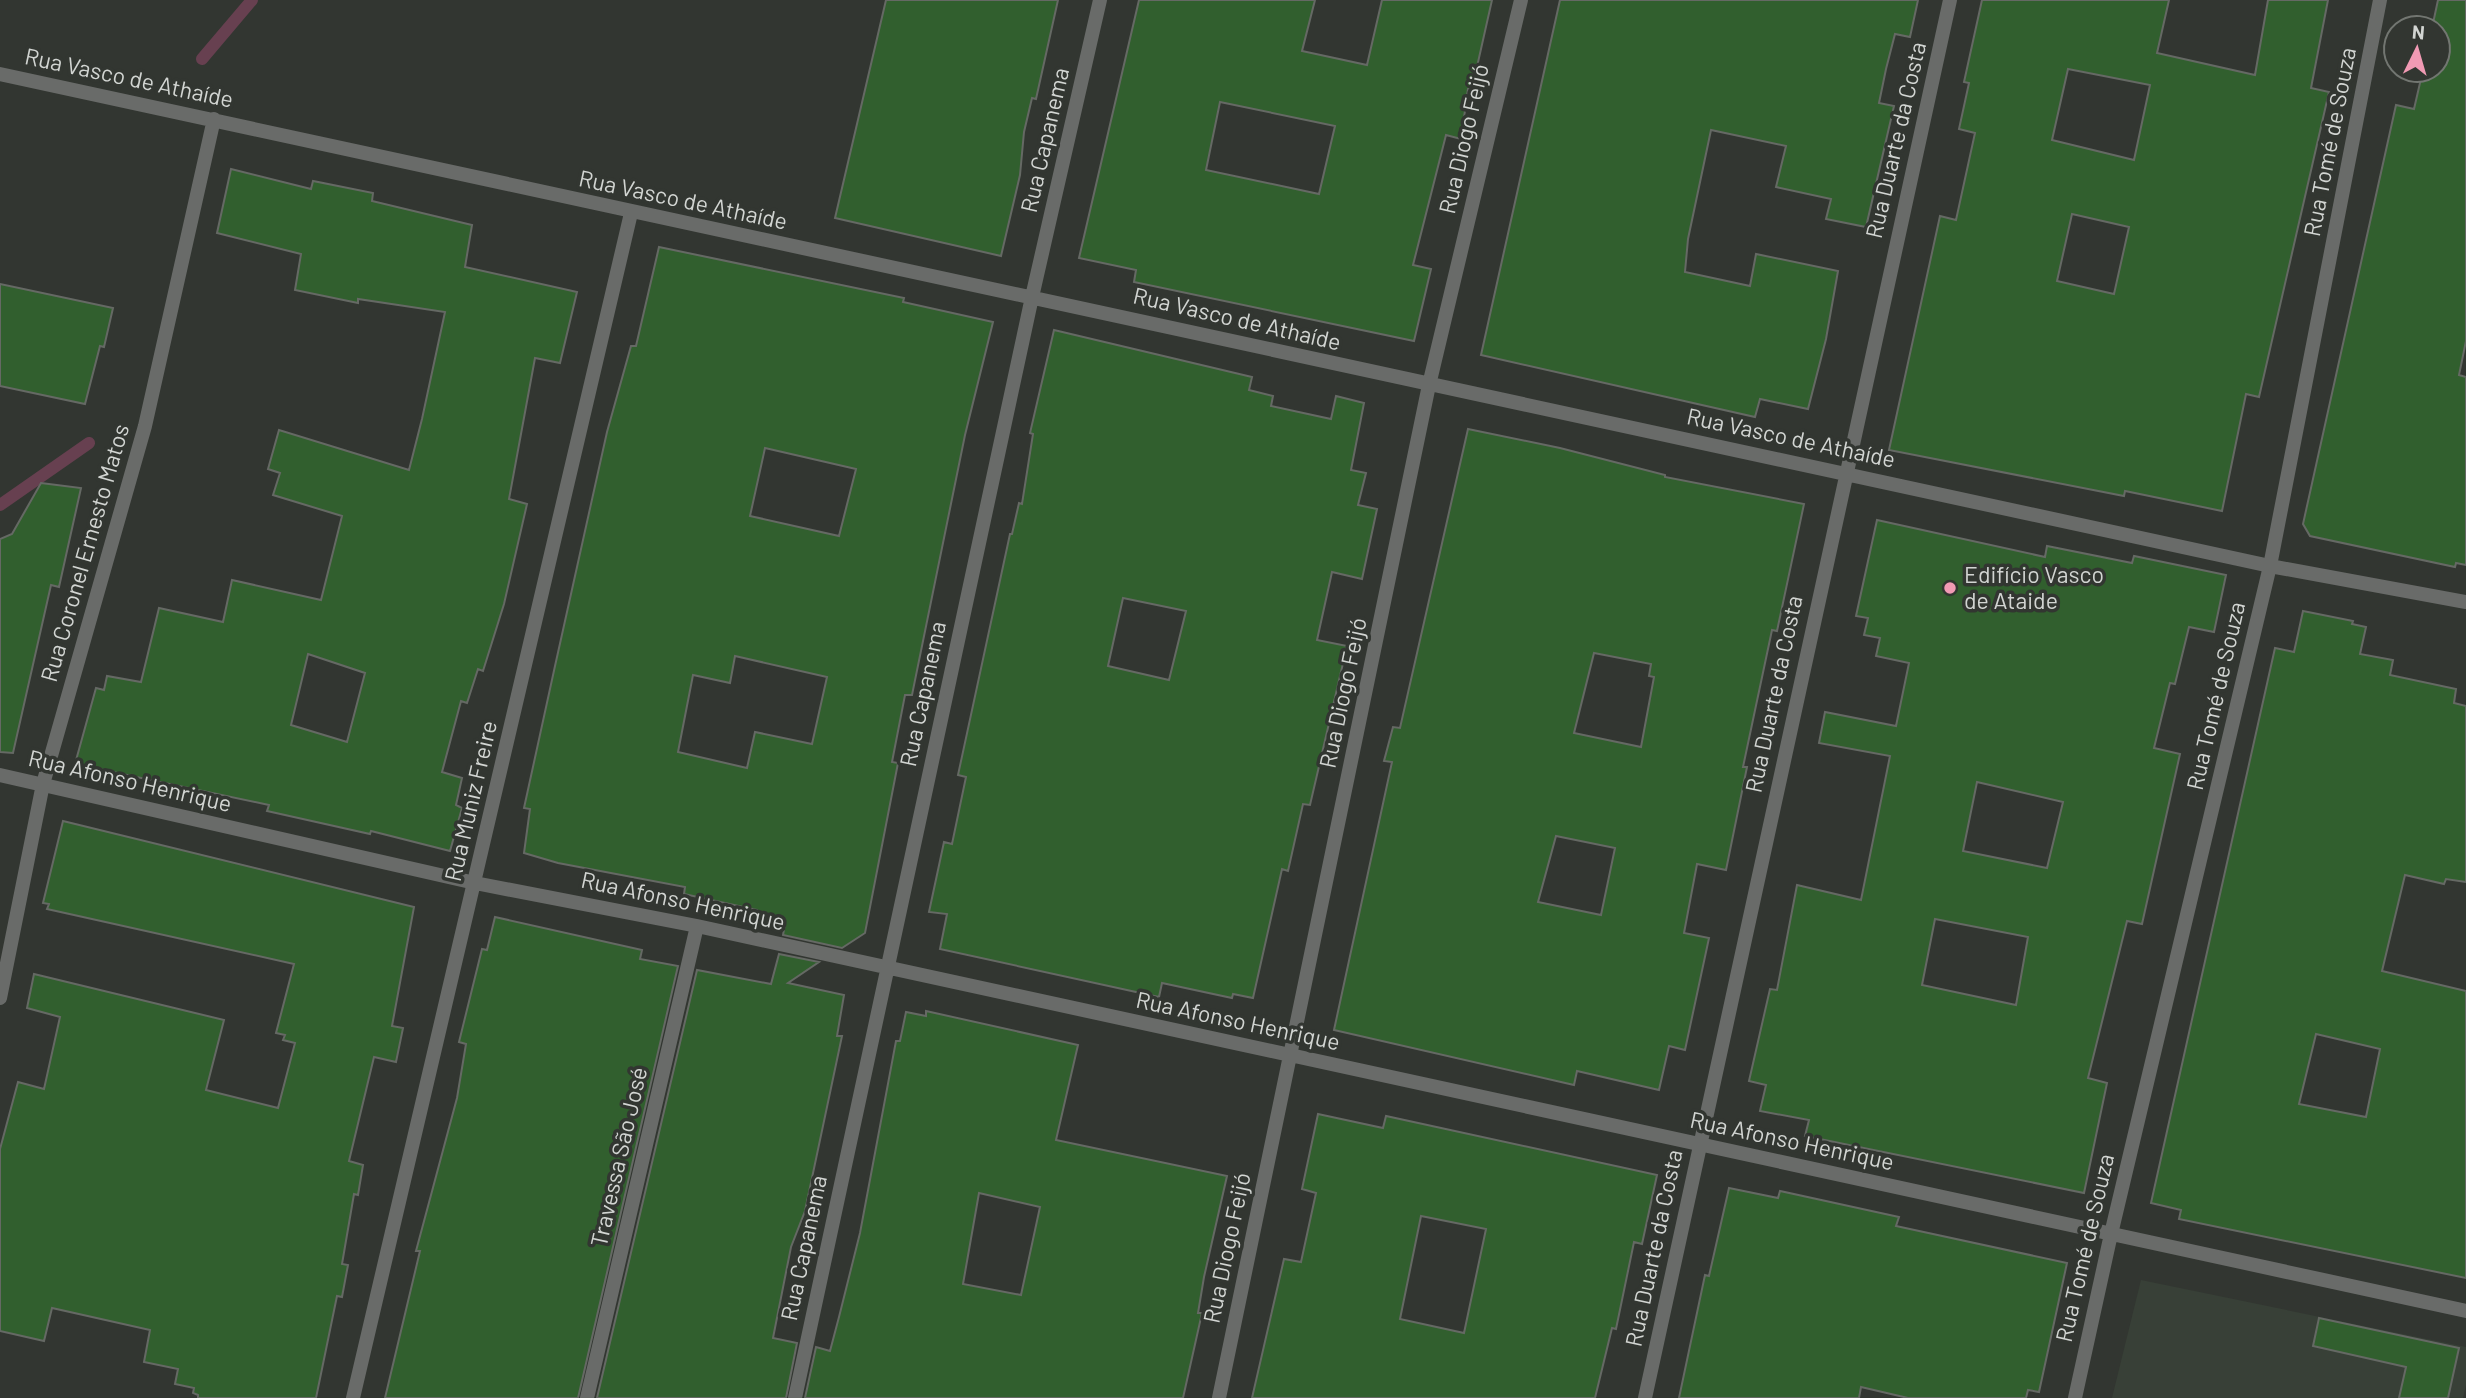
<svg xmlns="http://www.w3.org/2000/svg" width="2466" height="1398" viewBox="0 0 2466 1398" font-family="Barlow,sans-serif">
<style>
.built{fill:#384037}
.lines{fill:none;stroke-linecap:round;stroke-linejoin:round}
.stream{stroke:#674050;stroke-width:12}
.building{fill:#315f2e;stroke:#656964;stroke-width:2;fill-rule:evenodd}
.minor{stroke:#696b69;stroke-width:14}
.poi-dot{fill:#f19ab4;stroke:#323631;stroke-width:2.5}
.labels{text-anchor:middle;stroke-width:7;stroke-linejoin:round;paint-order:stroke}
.street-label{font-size:23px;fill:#d2d5d2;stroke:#323631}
.poi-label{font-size:23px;fill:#d2d5d2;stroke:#323631;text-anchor:start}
</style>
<rect width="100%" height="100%" fill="#323631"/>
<!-- built -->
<path class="built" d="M 2141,1280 L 2466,1347 L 2466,1385 L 2463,1398 L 2112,1398 Z"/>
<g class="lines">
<!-- stream -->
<path class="stream" d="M 202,59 L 252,0
M 0,505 L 89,443"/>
</g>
<!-- building -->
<path class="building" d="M 886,0 L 1058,0 L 1036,99 L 1032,98 L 1024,132 L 1020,175 L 1001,256 L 835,218 Z
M 1139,0 L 1315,0 L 1302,51 L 1367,65 L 1382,0 L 1492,0 L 1472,89 L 1468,89 L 1461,139 L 1446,135 L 1413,265 L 1431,269 L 1414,341 L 1134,282 L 1136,270 L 1079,258 ZM 1220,102 L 1335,126 L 1319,194 L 1206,170 Z
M 1560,0 L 1918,0 L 1910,37 L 1895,34 L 1886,69 L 1879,103 L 1894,106 L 1866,227 L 1826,219 L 1831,199 L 1776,187 L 1786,146 L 1711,130 L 1688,239 L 1685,272 L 1750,286 L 1756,254 L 1838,271 L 1826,339 L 1808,409 L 1760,399 L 1755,417 L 1481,355 Z
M 1982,0 L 2169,0 L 2157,53 L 2255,75 L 2268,0 L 2328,0 L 2311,88 L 2329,92 L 2259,397 L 2246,394 L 2222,511 L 2125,491 L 2124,496 L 1889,450 L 1940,216 L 1956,220 L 1975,133 L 1959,129 L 1969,83 L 1964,82 ZM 2068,69 L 2150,85 L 2134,160 L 2052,140 ZM 2072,214 L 2129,227 L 2114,294 L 2057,281 Z
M 2438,0 L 2466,0 L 2466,341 L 2459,375 L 2466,377 L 2466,565 L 2456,563 L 2455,567 L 2310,536 L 2303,524 L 2396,105 L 2414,109 L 2423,70 L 2438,70 L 2438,28 L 2432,28 Z
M 231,169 L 311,189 L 313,181 L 373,193 L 372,201 L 472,225 L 465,267 L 577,292 L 560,363 L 535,358 L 509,499 L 527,504 L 504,604 L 483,671 L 478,669 L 467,703 L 461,701 L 442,772 L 462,778 L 456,805 L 462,808 L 450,851 L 371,831 L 370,834 L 267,811 L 269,805 L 75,764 L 96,688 L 104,690 L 107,676 L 141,682 L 159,608 L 223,622 L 232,580 L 321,600 L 342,516 L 273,495 L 280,473 L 268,469 L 279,430 L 409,470 L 422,419 L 445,312 L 358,299 L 358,303 L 295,290 L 301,254 L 217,233 ZM 308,654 L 365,673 L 347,742 L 291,725 Z
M 659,247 L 904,298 L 903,302 L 993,322 L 965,435 L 912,695 L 905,695 L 892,762 L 898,763 L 865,933 L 842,948 L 783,935 L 785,924 L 756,917 L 757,910 L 684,894 L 685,887 L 558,863 L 524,853 L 530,809 L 524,808 L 555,666 L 607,432 L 631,346 L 636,346 ZM 765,448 L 856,469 L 839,536 L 750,516 ZM 735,656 L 827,677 L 812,744 L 755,732 L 747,768 L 678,752 L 693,675 L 730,683 Z
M 0,284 L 113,308 L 104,347 L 100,346 L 85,404 L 0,386 Z
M 1054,330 L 1252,377 L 1249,390 L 1273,396 L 1271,406 L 1331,419 L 1336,396 L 1364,403 L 1351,470 L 1366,473 L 1358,505 L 1377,509 L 1362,579 L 1332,572 L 1317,640 L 1347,646 L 1310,805 L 1303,804 L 1288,871 L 1282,869 L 1253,998 L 1233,994 L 1232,998 L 1162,983 L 1159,997 L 940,949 L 947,914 L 929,912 L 944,842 L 952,844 L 966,777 L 958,775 L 1010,534 L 1012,534 L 1019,503 L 1022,504 L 1033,434 L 1030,433 ZM 1123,598 L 1186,611 L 1169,680 L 1108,666 Z
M 1468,429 L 1560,448 L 1665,475 L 1665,477 L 1804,504 L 1777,631 L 1772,630 L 1743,767 L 1747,767 L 1726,870 L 1697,864 L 1684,933 L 1709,938 L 1685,1050 L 1669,1046 L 1659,1090 L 1577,1071 L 1574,1085 L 1334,1030 L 1392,762 L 1384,761 L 1393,727 L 1400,728 ZM 1594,653 L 1651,664 L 1649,676 L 1654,677 L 1641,747 L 1574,733 ZM 1556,836 L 1615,848 L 1601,915 L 1538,902 Z
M 41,483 L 81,488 L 59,587 L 51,585 L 13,753 L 0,752 L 0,539 L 12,534 Z
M 1877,520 L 2045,557 L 2047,546 L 2132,563 L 2134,556 L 2226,575 L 2214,632 L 2189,627 L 2175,684 L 2170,683 L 2154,748 L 2180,754 L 2142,924 L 2127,921 L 2088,1078 L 2107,1083 L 2084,1193 L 1805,1136 L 1809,1120 L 1760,1111 L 1766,1085 L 1749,1081 L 1770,989 L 1777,990 L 1797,885 L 1861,900 L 1890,756 L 1819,743 L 1825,712 L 1896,726 L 1909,663 L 1876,656 L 1880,638 L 1864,635 L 1868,618 L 1856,616 ZM 1977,782 L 2063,802 L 2047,868 L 1963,851 ZM 1935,919 L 2028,937 L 2016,1005 L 1922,985 Z
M 2303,611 L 2353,621 L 2352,624 L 2366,627 L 2360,654 L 2393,660 L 2390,675 L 2456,689 L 2454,703 L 2466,706 L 2466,882 L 2446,879 L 2444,884 L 2405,875 L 2382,971 L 2466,991 L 2466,1278 L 2179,1219 L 2181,1210 L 2151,1203 L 2275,648 L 2294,652 ZM 2316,1034 L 2380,1049 L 2366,1117 L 2299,1104 Z
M 63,821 L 414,907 L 392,1026 L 403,1028 L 396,1062 L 374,1057 L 349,1161 L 363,1165 L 358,1195 L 354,1194 L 342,1264 L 348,1265 L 342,1297 L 337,1296 L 316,1398 L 198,1398 L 198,1395 L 193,1393 L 194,1388 L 175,1384 L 178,1369 L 144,1362 L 150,1330 L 52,1308 L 44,1341 L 0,1331 L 0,1149 L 18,1082 L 44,1089 L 60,1017 L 27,1008 L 34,974 L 224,1020 L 206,1090 L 278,1108 L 295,1043 L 283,1040 L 285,1035 L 276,1033 L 294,964 L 47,909 L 49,904 L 43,903 Z
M 495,917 L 642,950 L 640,959 L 678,966 L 578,1398 L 385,1398 L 420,1251 L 416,1251 L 457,1098 L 466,1044 L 459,1042 L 482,949 L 487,950 Z
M 779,954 L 819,962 L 788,983 L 844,995 L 837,1036 L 842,1036 L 805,1211 L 791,1247 L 773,1338 L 797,1343 L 786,1398 L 597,1398 L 697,970 L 771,984 Z
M 926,1011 L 1078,1045 L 1056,1140 L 1227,1176 L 1204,1277 L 1198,1313 L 1202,1313 L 1183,1398 L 805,1398 L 816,1347 L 830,1351 L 839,1317 L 860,1233 L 896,1041 L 900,1041 L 906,1012 L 926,1016 ZM 979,1193 L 1040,1207 L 1021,1295 L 963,1284 Z
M 1318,1114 L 1383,1128 L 1386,1116 L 1657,1175 L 1642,1244 L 1634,1242 L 1616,1329 L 1612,1328 L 1595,1398 L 1252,1398 L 1284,1259 L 1301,1262 L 1316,1193 L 1302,1189 ZM 1421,1216 L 1486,1229 L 1464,1333 L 1400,1319 Z
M 1729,1188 L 1778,1198 L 1780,1191 L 1899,1217 L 1896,1226 L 2067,1263 L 2039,1392 L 2028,1390 L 2026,1398 L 1908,1398 L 1861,1387 L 1859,1398 L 1679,1398 L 1705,1275 L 1709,1276 Z
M 2319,1318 L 2459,1348 L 2448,1398 L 2399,1398 L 2406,1367 L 2313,1346 Z"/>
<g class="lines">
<!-- minor -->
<path class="minor" d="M 0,74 L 2270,566 L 2466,602
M 0,775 L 475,883 L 697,926 L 2466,1311
M 0,998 L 43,784 L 145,426 L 214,119
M 353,1398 L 631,213
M 587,1398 L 697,926
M 795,1398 L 1032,297 L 1100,0
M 1219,1398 L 1429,385 L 1521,0
M 1645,1398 L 1950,0
M 2075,1398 L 2111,1234 L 2270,566 L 2380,0"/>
</g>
<!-- markers -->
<circle class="poi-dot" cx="1950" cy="588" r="7"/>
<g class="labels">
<!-- street labels -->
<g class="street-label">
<text transform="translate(129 78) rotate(12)" y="8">Rua Vasco de Athaíde</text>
<text transform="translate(1464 139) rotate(-77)" y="8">Rua Diogo Feijó</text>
<text transform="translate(1045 140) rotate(-77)" y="8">Rua Capanema</text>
<text transform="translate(1896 140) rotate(-77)" y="8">Rua Duarte da Costa</text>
<text transform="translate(2330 142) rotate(-79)" y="8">Rua Tomé de Souza</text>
<text transform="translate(683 200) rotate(12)" y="8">Rua Vasco de Athaíde</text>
<text transform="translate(1237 319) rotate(13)" y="8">Rua Vasco de Athaíde</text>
<text transform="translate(1791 438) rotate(12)" y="8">Rua Vasco de Athaíde</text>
<text transform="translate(85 553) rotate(-74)" y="8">Rua Coronel Ernesto Matos</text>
<text transform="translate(1343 693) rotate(-78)" y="8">Rua Diogo Feijó</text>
<text transform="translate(923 694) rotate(-78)" y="8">Rua Capanema</text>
<text transform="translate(1774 694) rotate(-78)" y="8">Rua Duarte da Costa</text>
<text transform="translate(2216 696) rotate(-77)" y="8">Rua Tomé de Souza</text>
<text transform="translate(130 781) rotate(13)" y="8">Rua Afonso Henrique</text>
<text transform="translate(471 801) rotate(-77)" y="8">Rua Muniz Freire</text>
<text transform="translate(683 901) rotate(12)" y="8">Rua Afonso Henrique</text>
<text transform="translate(1238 1021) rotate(12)" y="8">Rua Afonso Henrique</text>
<text transform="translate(1792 1141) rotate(12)" y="8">Rua Afonso Henrique</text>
<text transform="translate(619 1157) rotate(-77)" y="8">Travessa São José</text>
<text transform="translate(804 1248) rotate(-78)" y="8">Rua Capanema</text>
<text transform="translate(1227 1248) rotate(-78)" y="8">Rua Diogo Feijó</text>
<text transform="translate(1654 1248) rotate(-78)" y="8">Rua Duarte da Costa</text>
<text transform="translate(2085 1248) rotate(-77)" y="8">Rua Tomé de Souza</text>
</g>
<!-- poi labels -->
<g class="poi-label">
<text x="1964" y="583">Edifício Vasco<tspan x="1964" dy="26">de Ataide</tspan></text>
</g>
</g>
<!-- north arrow -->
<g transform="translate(2417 49) rotate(5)"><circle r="33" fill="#323631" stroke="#727671" stroke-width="2"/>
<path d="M0-5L12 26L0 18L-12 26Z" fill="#f19ab4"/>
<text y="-10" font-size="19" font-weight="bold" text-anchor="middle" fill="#d2d5d2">N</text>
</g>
</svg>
